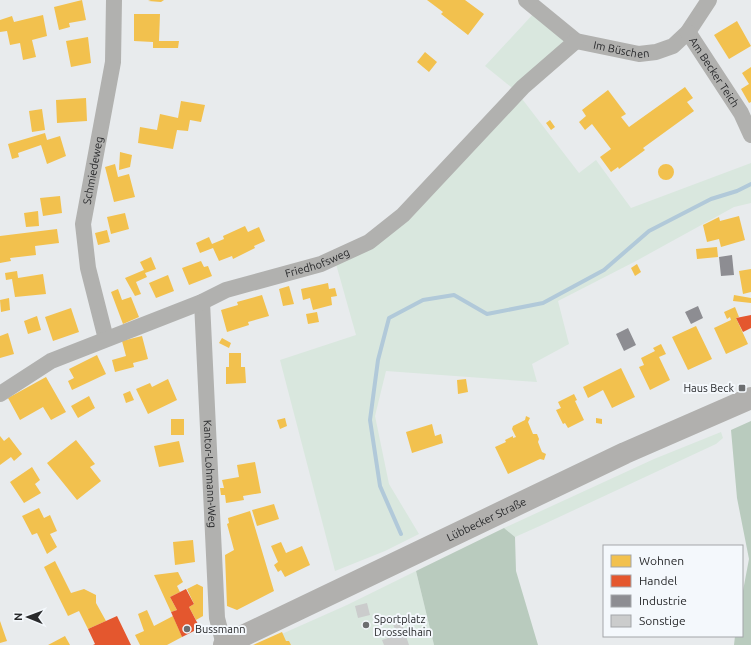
<svg xmlns="http://www.w3.org/2000/svg" width="751" height="645" viewBox="0 0 751 645" font-family="Ubuntu,sans-serif">
<style>
.green{fill:#d9e7de}
.forest{fill:#b9cbbe}
.homes{fill:#f2c14e}
.shops{fill:#e4572e}
.industry{fill:#8d8d92}
.lines{fill:none;stroke-linecap:round;stroke-linejoin:round}
.stream{stroke:#b1c9d9;stroke-width:4}
.building{fill:#cbcccc}
.minor{stroke:#b1b1af;stroke-width:16}
.secondary{stroke:#b1b0ae;stroke-width:22}
.poi-dot{fill:#6c6e70;stroke:#f4f8fc;stroke-width:1.5}
.labels{text-anchor:middle;stroke-width:4;stroke-linejoin:round;paint-order:stroke}
.street-label{font-size:11px;fill:#292a2c;stroke:#f4f8fc}
.poi-label{font-size:11px;fill:#292a2c;stroke:#f4f8fc;text-anchor:start}
</style>
<rect width="100%" height="100%" fill="#e8ebed"/>
<!-- green -->
<path class="green" d="M 535,12 L 572,42 L 516,91 L 579,173 L 596,160 L 631,208 L 751,163 L 751,203 L 734,207 L 636,261 L 558,301 L 569,344 L 532,364 L 537,382 L 386,371 L 375,416 L 389,484 L 419,534 L 385,551 L 335,571 L 280,360 L 356,335 L 336,264 L 354,256 L 516,91 L 485,66 Z
M 721,432 L 723,438 L 716,444 L 542,525 L 515,537 L 504,528 L 654,459 Z
M 416,571 L 434,645 L 257,645 L 347,605 Z"/>
<!-- forest -->
<path class="forest" d="M 751,421 L 751,645 L 734,645 L 735,636 L 742,636 L 742,596 L 749,559 L 737,498 L 731,430 Z
M 504,528 L 515,537 L 516,571 L 538,645 L 434,645 L 416,571 Z"/>
<!-- homes -->
<path class="homes" d="M 82,0 L 86,20 L 69,23 L 70,27 L 59,30 L 54,7 Z
M 151,0 L 164,0 L 161,2 L 148,1 Z
M 427,0 L 465,0 L 484,14 L 468,35 L 441,14 L 443,12 Z
M 134,14 L 160,14 L 159,41 L 179,41 L 178,48 L 153,48 L 153,42 L 134,41 Z
M 43,15 L 47,36 L 32,40 L 36,57 L 23,60 L 20,43 L 10,45 L 7,31 L 0,32 L 0,20 L 12,16 L 14,22 Z
M 737,21 L 751,46 L 729,59 L 714,35 Z
M 88,37 L 91,63 L 71,67 L 66,41 Z
M 425,52 L 437,62 L 429,72 L 417,62 Z
M 751,67 L 751,102 L 749,103 L 741,89 L 749,84 L 742,73 Z
M 685,87 L 693,98 L 687,102 L 694,111 L 643,148 L 645,150 L 619,169 L 618,167 L 611,172 L 600,157 L 611,149 L 592,124 L 585,130 L 579,122 L 586,116 L 582,110 L 608,90 L 626,114 L 621,117 L 629,127 Z
M 86,98 L 87,121 L 57,123 L 56,100 Z
M 181,101 L 205,105 L 201,122 L 190,120 L 188,131 L 177,130 L 173,149 L 138,143 L 140,127 L 157,130 L 160,114 L 178,118 Z
M 42,109 L 45,130 L 32,132 L 29,111 Z
M 550,120 L 555,127 L 551,130 L 546,123 Z
M 45,133 L 47,140 L 60,136 L 66,156 L 47,164 L 41,145 L 18,153 L 19,157 L 12,159 L 8,144 Z
M 120,152 L 132,155 L 130,167 L 119,170 Z
M658 172a8 8 0 1 1 16 0a8 8 0 1 1-16 0Z
M 115,164 L 118,177 L 129,174 L 135,197 L 114,202 L 105,167 Z
M 60,196 L 62,213 L 43,216 L 40,198 Z
M 38,211 L 39,226 L 26,227 L 24,213 Z
M 125,213 L 129,229 L 111,234 L 107,217 Z
M 739,216 L 745,240 L 721,247 L 719,239 L 707,242 L 703,225 L 719,217 L 720,221 Z
M 245,226 L 248,232 L 259,227 L 265,241 L 254,246 L 255,248 L 233,259 L 232,256 L 219,261 L 213,248 L 200,253 L 196,243 L 209,237 L 212,244 L 224,239 L 223,236 Z
M 57,229 L 59,243 L 35,246 L 36,255 L 10,258 L 11,261 L 0,263 L 0,236 Z
M 107,230 L 110,242 L 98,245 L 95,233 Z
M 717,247 L 718,257 L 697,259 L 696,249 Z
M 151,257 L 156,269 L 145,273 L 147,277 L 136,282 L 141,294 L 135,296 L 125,278 L 144,270 L 140,262 Z
M 201,261 L 204,267 L 208,266 L 212,276 L 189,285 L 182,268 Z
M 637,264 L 641,272 L 635,276 L 631,268 Z
M 751,269 L 751,292 L 743,294 L 739,271 Z
M 17,271 L 18,278 L 43,274 L 46,294 L 15,297 L 12,279 L 6,280 L 5,273 Z
M 168,275 L 174,291 L 156,298 L 149,283 Z
M 328,283 L 329,289 L 335,288 L 337,296 L 331,297 L 332,305 L 313,310 L 310,298 L 303,300 L 301,289 Z
M 289,286 L 294,304 L 283,306 L 279,289 Z
M 118,289 L 122,300 L 131,297 L 139,317 L 123,324 L 111,292 Z
M 262,295 L 269,316 L 248,322 L 249,325 L 227,332 L 221,310 L 238,305 L 237,302 Z
M 734,295 L 751,298 L 751,303 L 733,301 Z
M 9,298 L 10,310 L 1,312 L 0,300 Z
M 735,307 L 739,317 L 736,318 L 748,344 L 726,354 L 714,328 L 731,320 L 730,317 L 727,319 L 724,312 Z
M 71,308 L 79,332 L 53,341 L 45,317 Z
M 317,312 L 319,322 L 308,324 L 306,314 Z
M 37,316 L 41,330 L 28,334 L 24,321 Z
M 696,326 L 712,359 L 688,370 L 672,337 Z
M 8,333 L 14,354 L 0,358 L 0,336 Z
M 142,336 L 148,359 L 133,363 L 134,367 L 115,372 L 112,360 L 126,356 L 122,341 Z
M 222,338 L 231,343 L 229,348 L 219,343 Z
M 661,344 L 666,354 L 659,357 L 670,380 L 650,390 L 639,367 L 644,365 L 641,358 L 655,351 L 653,348 Z
M 229,353 L 241,353 L 241,367 L 245,367 L 246,383 L 226,384 L 226,367 L 229,367 Z
M 97,355 L 106,374 L 72,390 L 68,381 L 74,378 L 69,369 Z
M 621,368 L 635,397 L 612,408 L 603,390 L 588,398 L 583,387 Z
M 46,377 L 66,412 L 51,420 L 43,407 L 20,420 L 8,398 Z
M 168,379 L 177,400 L 148,414 L 136,389 L 150,383 L 152,387 Z
M 466,379 L 468,392 L 458,394 L 457,380 Z
M 130,391 L 134,400 L 126,403 L 123,394 Z
M 574,394 L 577,400 L 575,401 L 584,420 L 568,428 L 565,423 L 563,424 L 556,410 L 561,408 L 558,402 Z
M 89,396 L 95,408 L 78,418 L 71,406 Z
M 526,416 L 530,418 L 528,422 L 533,434 L 537,434 L 539,439 L 538,442 L 542,452 L 546,454 L 544,460 L 540,459 L 508,474 L 495,447 L 506,442 L 505,440 L 513,436 L 513,438 L 516,437 L 512,429 L 513,426 L 525,420 Z
M 285,418 L 287,426 L 280,429 L 277,420 Z
M 596,418 L 602,419 L 602,424 L 596,423 Z
M 171,419 L 184,419 L 184,435 L 171,435 Z
M 432,424 L 435,436 L 441,434 L 443,443 L 412,453 L 406,432 Z
M 0,436 L 4,441 L 9,437 L 22,454 L 14,461 L 11,457 L 0,465 Z
M 76,440 L 95,464 L 90,467 L 101,481 L 77,500 L 47,463 Z
M 179,441 L 184,462 L 159,467 L 154,446 Z
M 255,462 L 261,493 L 243,496 L 244,500 L 226,503 L 225,495 L 221,495 L 220,488 L 224,488 L 222,480 L 239,477 L 237,465 Z
M 32,467 L 40,480 L 35,484 L 41,493 L 24,503 L 10,482 Z
M 274,504 L 279,519 L 257,526 L 252,510 Z
M 39,508 L 44,518 L 50,515 L 57,531 L 50,534 L 57,547 L 47,554 L 37,533 L 32,535 L 22,516 Z
M 250,511 L 274,591 L 237,610 L 227,606 L 225,555 L 234,550 L 227,524 L 229,523 L 228,518 Z
M 193,540 L 195,562 L 175,565 L 173,542 Z
M 281,542 L 286,553 L 302,546 L 310,565 L 285,577 L 281,570 L 278,572 L 274,565 L 278,562 L 271,546 Z
M 55,561 L 71,593 L 84,589 L 96,595 L 96,603 L 106,621 L 88,629 L 79,611 L 68,616 L 44,567 Z
M 178,572 L 183,582 L 177,586 L 180,592 L 170,597 L 177,610 L 171,612 L 154,575 Z
M 197,584 L 203,587 L 203,616 L 196,620 L 189,607 L 194,604 L 187,589 Z
M 147,610 L 154,626 L 173,616 L 182,637 L 167,645 L 140,645 L 135,635 L 144,631 L 138,614 Z
M 0,621 L 7,641 L 0,643 Z
M 282,632 L 286,641 L 289,641 L 291,645 L 253,645 Z
M 65,636 L 70,645 L 48,645 Z"/>
<!-- shops -->
<path class="shops" d="M 751,315 L 751,328 L 743,332 L 736,318 Z
M 186,589 L 194,604 L 189,607 L 200,628 L 182,637 L 171,612 L 177,610 L 170,597 Z
M 117,616 L 131,645 L 93,645 L 95,644 L 88,629 Z"/>
<!-- industry -->
<path class="industry" d="M 732,255 L 734,275 L 721,276 L 719,257 Z
M 698,306 L 703,318 L 691,324 L 685,312 Z
M 628,328 L 636,345 L 624,351 L 616,334 Z"/>
<g class="lines">
<!-- stream -->
<path class="stream" d="M 401,534 L 380,486 L 370,420 L 378,360 L 389,318 L 423,300 L 454,295 L 487,314 L 543,303 L 604,270 L 649,231 L 711,199 L 737,191 L 751,184"/>
</g>
<!-- building -->
<path class="building" d="M 367,603 L 370,615 L 358,618 L 355,606 Z
M 401,621 L 409,645 L 384,645 L 382,640 L 397,635 L 393,624 Z"/>
<g class="lines">
<!-- minor -->
<g class="minor">
<path id="s1" d="M 526,0 L 576,41 L 639,54 L 656,52 L 673,46 L 688,32 L 709,0"/>
<path id="s2" d="M 688,32 L 741,113 L 751,135"/>
<path id="s3" d="M 202,302 L 217,618 L 224,645"/>
<path id="s4" d="M 106,339 L 88,268 L 83,224 L 113,62 L 114,0"/>
<path id="s5" d="M 0,394 L 51,361 L 202,302 L 226,290 L 321,264 L 369,242 L 403,215 L 523,87 L 576,41"/>
</g>
<!-- secondary -->
<path class="secondary" id="s6" d="M 224,645 L 625,453 L 751,398"/>
</g>
<!-- markers -->
<g class="poi-dot">
<rect x="738" y="384" width="8" height="8" rx="2"/>
<circle cx="366" cy="625" r="4"/>
<circle cx="187" cy="629" r="4"/>
</g>
<g class="labels">
<!-- street labels -->
<g class="street-label">
<text dy="4" stroke="none"><textPath href="#s1" startOffset="111">Im Büschen</textPath></text>
<text dy="4" stroke="none"><textPath href="#s2" startOffset="48">Am Becker Teich</textPath></text>
<text dy="4" stroke="none"><textPath href="#s4" startOffset="172">Schmiedeweg</textPath></text>
<text dy="4" stroke="none"><textPath href="#s5" startOffset="345">Friedhofsweg</textPath></text>
<text dy="4" stroke="none"><textPath href="#s3" startOffset="172">Kantor-Lohmann-Weg</textPath></text>
<text dy="4" stroke="none"><textPath href="#s6" startOffset="291">Lübbecker Straße</textPath></text>
</g>
<!-- poi labels -->
<g class="poi-label">
<text x="734" y="392" text-anchor="end">Haus Beck</text>
<text x="374" y="623">Sportplatz<tspan x="374" dy="13">Drosselhain</tspan></text>
<text x="195" y="633">Bussmann</text>
</g>
</g>
<!-- legend -->
<rect x="603" y="545" width="140" height="92" fill="#f4f8fc" stroke="#a3a6a9"/>
<rect x="611" y="555" width="20" height="12" fill="#f2c14e" stroke="#a3a6a9"/>
<text x="639" y="565" font-size="12" fill="#292a2c">Wohnen</text>
<rect x="611" y="575" width="20" height="12" fill="#e4572e" stroke="#a3a6a9"/>
<text x="639" y="585" font-size="12" fill="#292a2c">Handel</text>
<rect x="611" y="595" width="20" height="12" fill="#8d8d92" stroke="#a3a6a9"/>
<text x="639" y="605" font-size="12" fill="#292a2c">Industrie</text>
<rect x="611" y="615" width="20" height="12" fill="#cbcccc" stroke="#a3a6a9"/>
<text x="639" y="625" font-size="12" fill="#292a2c">Sonstige</text>
<!-- north arrow -->
<g transform="translate(28 617) rotate(271)" stroke="#f4f8fc" stroke-width="3" paint-order="stroke">
<path d="M0-3L7 15L0 10L-7 15Z" fill="#292a2c"/>
<text y="-6" font-size="11" font-weight="bold" text-anchor="middle" fill="#292a2c">N</text>
</g>
</svg>
